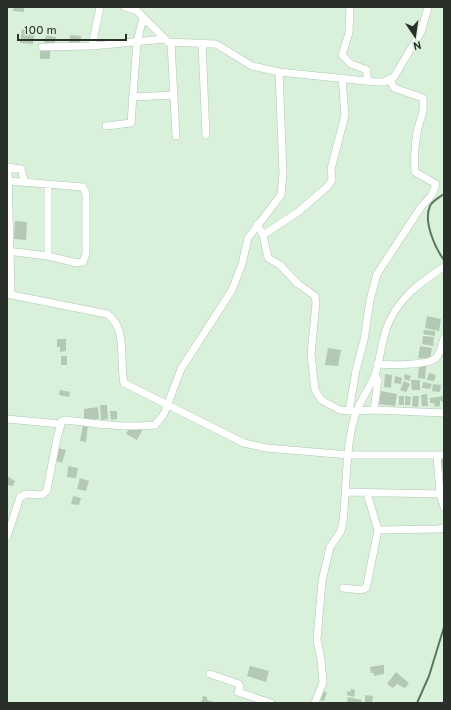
<svg xmlns="http://www.w3.org/2000/svg" width="451" height="710" viewBox="0 0 451 710" font-family="Overpass,sans-serif">
<style>
.lines{fill:none;stroke-linecap:round;stroke-linejoin:round}
.stream{stroke:#59785e;stroke-width:2}
.building{fill:#b3c9b5}
.street-casing{stroke:#b1c7b3;stroke-width:8}
.street{stroke:#fff;stroke-width:7}
</style>
<rect width="100%" height="100%" fill="#d9f0db"/>
<g class="lines">
<!-- stream -->
<path class="stream" d="M 444,194 C 440,197 432,201 430,206 C 423,221 435,248 444,260
M 417,703 L 429,676 L 444,627"/>
</g>
<!-- building -->
<path class="building" d="M 14,7 L 24,7 L 24,12 L 13,11 Z
M 22,29 L 35,31 L 33,44 L 20,43 Z
M 46,35 L 56,37 L 54,46 L 44,44 Z
M 70,35 L 81,36 L 80,44 L 69,43 Z
M 40,50 L 50,50 L 50,59 L 40,59 Z
M 15,221 L 27,222 L 26,240 L 14,239 Z
M 427,316 L 441,319 L 439,331 L 425,328 Z
M 424,330 L 435,331 L 435,336 L 423,334 Z
M 423,336 L 434,337 L 433,346 L 422,344 Z
M 57,339 L 66,339 L 66,351 L 60,352 L 60,347 L 57,347 Z
M 420,346 L 432,348 L 430,359 L 418,358 Z
M 328,348 L 341,350 L 338,366 L 325,365 Z
M 61,356 L 67,356 L 67,365 L 61,365 Z
M 419,366 L 426,366 L 425,379 L 418,378 Z
M 429,373 L 436,375 L 434,381 L 427,380 Z
M 385,374 L 392,375 L 391,388 L 384,387 Z
M 405,374 L 411,376 L 409,381 L 404,379 Z
M 395,376 L 402,378 L 401,384 L 394,383 Z
M 411,380 L 420,380 L 420,390 L 412,390 Z
M 404,381 L 410,384 L 406,392 L 400,390 Z
M 423,382 L 432,384 L 430,389 L 422,388 Z
M 433,384 L 441,385 L 440,392 L 432,391 Z
M 60,390 L 70,392 L 69,397 L 59,395 Z
M 381,391 L 397,394 L 395,406 L 379,404 Z
M 427,394 L 428,406 L 422,406 L 421,395 Z
M 399,396 L 404,396 L 404,405 L 399,405 Z
M 405,396 L 411,397 L 410,405 L 405,405 Z
M 413,396 L 419,396 L 418,407 L 412,406 Z
M 444,396 L 444,406 L 442,401 L 440,401 L 440,406 L 435,407 L 434,403 L 430,403 L 430,398 Z
M 100,405 L 107,405 L 108,419 L 101,420 Z
M 98,407 L 99,419 L 84,420 L 84,409 Z
M 110,411 L 117,411 L 117,419 L 111,420 Z
M 83,425 L 88,425 L 86,442 L 80,441 Z
M 129,428 L 143,429 L 137,440 L 126,434 Z
M 58,448 L 66,450 L 62,463 L 54,460 Z
M 441,458 L 444,458 L 444,471 L 440,471 Z
M 68,466 L 78,468 L 76,478 L 67,477 Z
M 7,476 L 15,481 L 13,486 L 7,485 Z
M 80,478 L 89,481 L 86,491 L 77,489 Z
M 73,496 L 81,498 L 79,505 L 71,504 Z
M 382,665 L 384,665 L 384,674 L 374,676 L 374,673 L 371,673 L 370,667 Z
M 250,666 L 269,671 L 266,682 L 247,676 Z
M 396,672 L 409,683 L 405,688 L 397,684 L 393,688 L 387,684 Z
M 351,689 L 355,690 L 354,697 L 347,695 L 347,691 L 350,692 Z
M 321,691 L 327,692 L 324,701 L 317,699 Z
M 365,695 L 373,696 L 372,703 L 365,703 Z
M 203,696 L 207,697 L 207,700 L 217,703 L 201,703 Z
M 348,697 L 362,700 L 361,703 L 347,703 Z"/>
<g class="lines">
<defs>
<path id="street" d="M 125,7 L 136,10 L 168,42 L 216,44 L 252,66 L 279,72 L 376,82 L 384,82 L 394,77 L 421,32 L 428,7
M 350,7 L 349,33 L 342,55 L 351,64 L 367,70 L 367,80
M 171,43 L 176,136
M 202,43 L 206,135
M 92,46 L 100,7
M 42,47 L 92,46 L 165,39
M 132,97 L 174,95
M 106,126 L 131,123 L 137,42 L 143,18
M 7,167 L 21,169 L 25,183
M 8,167 L 11,294
M 257,224 L 263,235 L 268,258 L 280,265 L 298,284 L 315,296 L 316,303 L 311,354 L 315,390 L 321,400 L 340,410 L 349,411 L 374,410 L 444,413
M 263,235 L 298,212 L 328,186 L 332,180 L 331,169 L 345,115 L 342,78
M 7,251 L 48,256 L 77,263 L 83,262 L 86,254 L 86,194 L 83,187 L 9,181
M 48,256 L 48,185
M 7,294 L 107,314 C 128,328 119,361 124,383 L 244,443 L 266,448 L 349,455 L 444,455
M 377,364 C 390,365 426,366 436,358 C 441,353 442,344 444,338
M 374,410 L 378,380 L 375,375
M 349,411 L 356,370 L 364,340 L 370,300 L 377,274 L 421,207 L 432,195 L 436,184 L 415,172 C 414,157 415,142 418,128 C 422,114 424,113 423,98 L 394,88 L 390,80
M 7,419 L 60,424
M 437,455 L 440,494 L 444,507
M 346,492 L 440,494
M 378,530 L 438,529 L 444,528
M 7,537 L 20,497 L 26,494 L 42,495 L 47,490 L 57,438 L 62,421 L 66,420 C 96,424 126,428 155,425 L 164,414 L 181,369 L 232,290 L 242,264 L 248,238 L 281,195 L 283,174 L 279,72
M 343,588 L 361,590 L 366,588 L 367,584 L 378,530 L 367,493
M 210,674 L 239,684 L 240,687 L 238,692 L 271,703
M 315,703 L 323,682 L 321,659 L 317,640 L 322,581 L 330,547 L 341,531 L 343,521 C 347,488 345,440 357,410 C 362,398 370,387 375,375 C 380,360 381,345 386,330 C 395,301 419,283 444,267"/>
</defs>
<!-- street casing -->
<use href="#street" class="street-casing"/>
<!-- street -->
<use href="#street" class="street"/>
</g>
<!-- border -->
<rect width="451" height="710" fill="none" stroke="#283029" stroke-width="16"/>
<!-- north arrow -->
<g transform="translate(415 36) rotate(167)" stroke="#d9f0db" stroke-width="3" paint-order="stroke">
<path d="M0-3L7 15L0 10L-7 15Z" fill="#283029"/>
<text y="-6" font-size="11" font-weight="bold" text-anchor="middle" fill="#283029">N</text>
</g>
<!-- scale -->
<path d="M18 34v6h108v-6" fill="none" stroke="#283029" stroke-width="2"/>
<text x="24" y="34" font-size="12" fill="#283029" stroke="#d9f0db" stroke-width="3" paint-order="stroke">100 m</text>
</svg>
